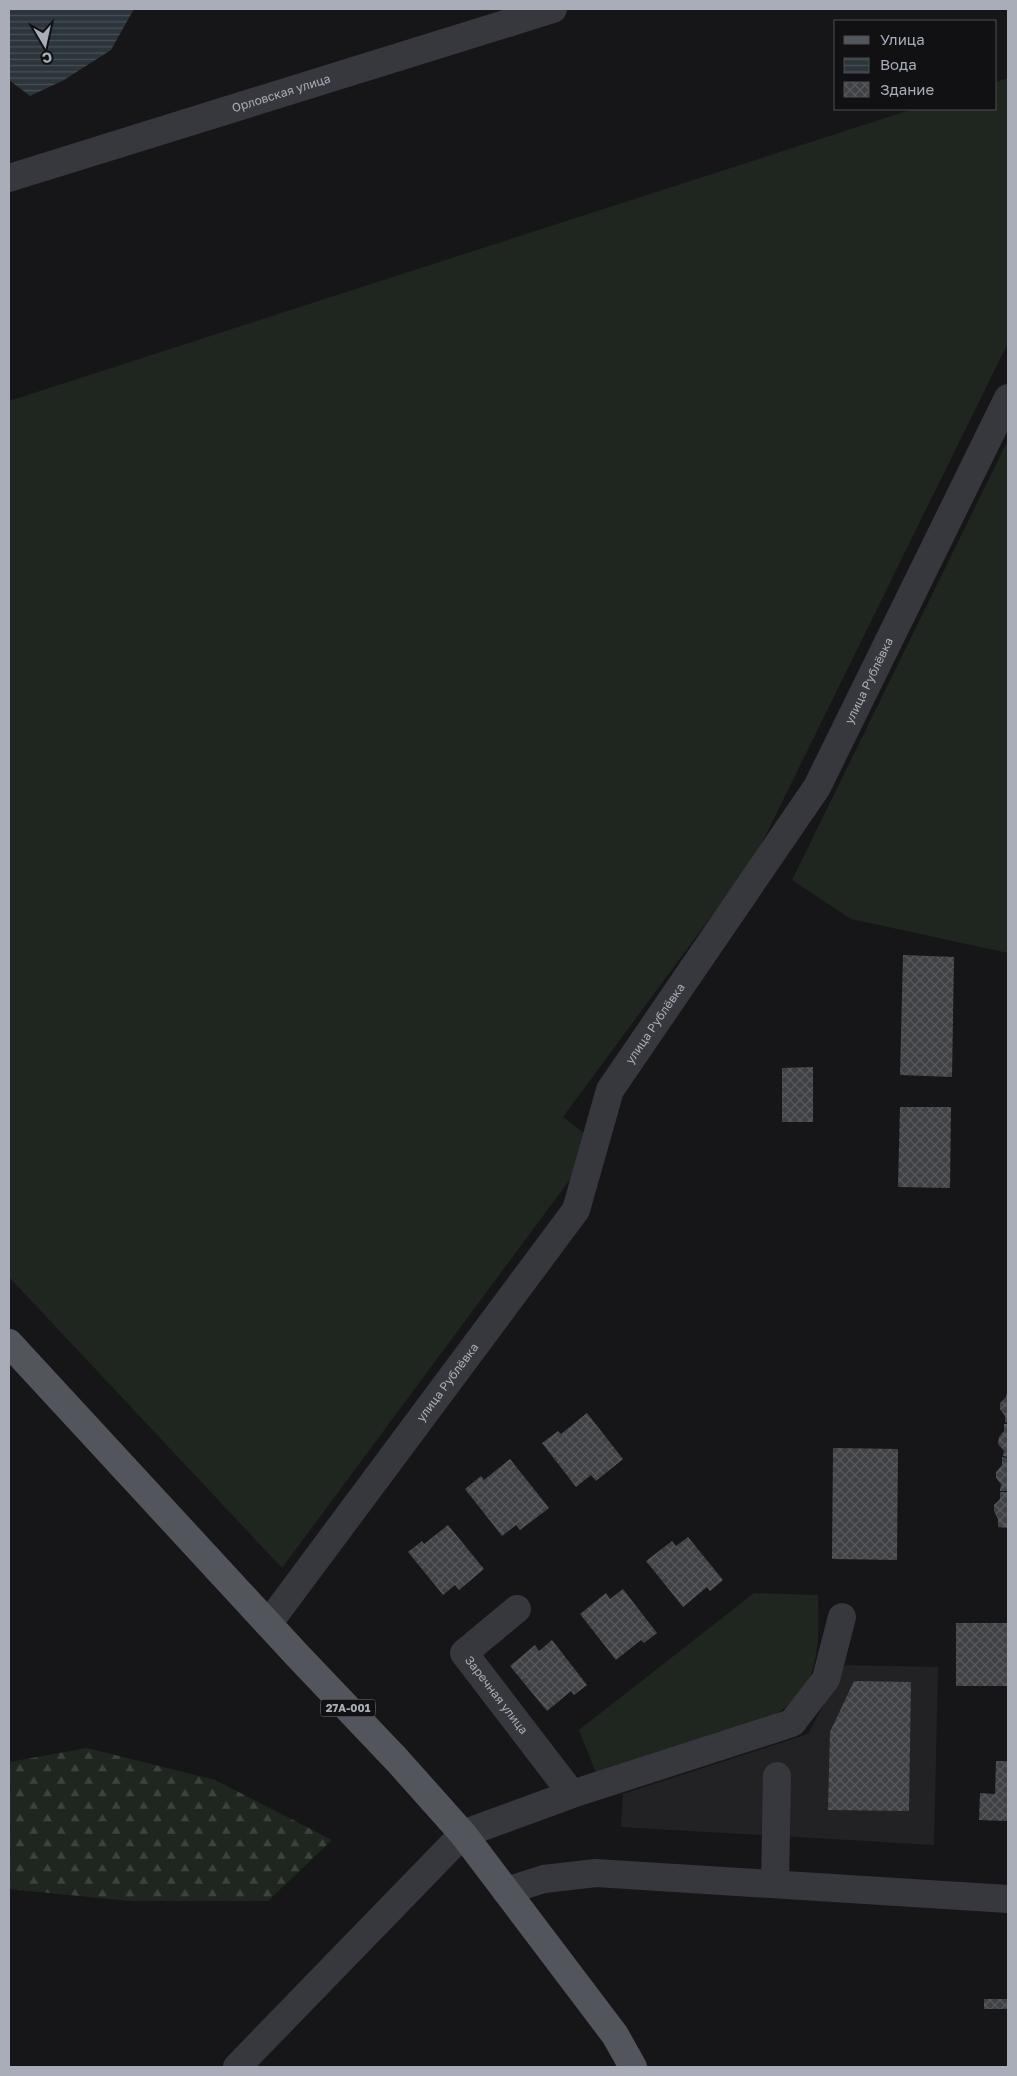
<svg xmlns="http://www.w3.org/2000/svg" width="1017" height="2076" viewBox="0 0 1017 2076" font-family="'Golos Text',sans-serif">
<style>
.built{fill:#222225}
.grass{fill:#1e261f}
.forest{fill:url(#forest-firs)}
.water{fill:url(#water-rules)}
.building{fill:url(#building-cross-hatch)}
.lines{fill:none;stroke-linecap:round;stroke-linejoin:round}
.minor{stroke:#37383d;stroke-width:28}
.major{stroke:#53555c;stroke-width:28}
.labels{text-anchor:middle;stroke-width:4.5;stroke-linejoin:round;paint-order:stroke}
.shield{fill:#111113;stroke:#7b7e86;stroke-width:1}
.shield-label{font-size:11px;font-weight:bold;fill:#a8adb8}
.street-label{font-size:12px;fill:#a8adb8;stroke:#111113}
</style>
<defs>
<pattern id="forest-firs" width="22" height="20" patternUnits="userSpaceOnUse" patternTransform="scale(1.25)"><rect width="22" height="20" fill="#1e261f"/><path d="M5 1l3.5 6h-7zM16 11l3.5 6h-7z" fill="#3c433d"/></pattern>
<pattern id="water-rules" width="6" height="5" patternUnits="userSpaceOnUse" patternTransform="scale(1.25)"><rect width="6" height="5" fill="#2c353c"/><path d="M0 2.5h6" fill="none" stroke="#485056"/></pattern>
<pattern id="building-cross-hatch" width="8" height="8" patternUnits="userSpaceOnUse" patternTransform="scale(1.25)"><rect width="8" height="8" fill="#404145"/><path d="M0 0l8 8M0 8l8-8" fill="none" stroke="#595a5e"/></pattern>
</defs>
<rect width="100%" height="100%" fill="#161618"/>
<!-- built -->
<path class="built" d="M 845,1665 L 938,1667 L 934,1845 L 621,1827 L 623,1794 L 808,1734 Z"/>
<!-- grass -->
<path class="grass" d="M 1008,78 L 1008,343 L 755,857 L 563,1117 L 597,1143 L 282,1568 L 9,1277 L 9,401 L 913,109 L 996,109 L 996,82 Z
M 1008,440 L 1008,953 L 851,919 L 792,880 Z
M 754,1593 L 818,1595 C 819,1634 822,1681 786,1707 C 780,1712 773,1715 766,1719 L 598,1778 L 579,1730 Z"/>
<!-- forest -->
<path class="forest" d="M 87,1748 L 215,1780 L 332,1840 L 268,1901 L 130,1901 L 9,1889 L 9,1762 Z"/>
<!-- water -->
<path class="water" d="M 9,9 L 134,9 L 111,50 L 64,80 L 30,96 L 9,80 Z"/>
<!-- building -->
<path class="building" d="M 903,955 L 954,957 L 952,1077 L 900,1075 Z
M 813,1067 L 813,1122 L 782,1122 L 782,1068 Z
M 900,1107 L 951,1107 L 950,1188 L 898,1187 Z
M 1007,1393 L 1008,1393 L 1008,1423 L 1005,1422 L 1005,1416 L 1000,1409 L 1000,1403 L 1006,1397 Z
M 587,1413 L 623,1459 L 596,1481 L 591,1475 L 576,1487 L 542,1443 L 558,1431 L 561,1434 Z
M 1004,1424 L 1008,1424 L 1008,1457 L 1003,1456 L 1004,1451 L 998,1444 L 999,1437 L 1004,1431 Z
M 833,1448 L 898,1449 L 897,1560 L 832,1559 Z
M 1002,1457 L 1008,1458 L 1008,1491 L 1000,1491 L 1001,1484 L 996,1478 L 996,1472 L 1002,1465 Z
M 510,1459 L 549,1508 L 520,1530 L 516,1525 L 502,1536 L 465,1489 L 481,1476 L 484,1480 Z
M 1000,1492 L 1008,1492 L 1008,1528 L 998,1527 L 998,1519 L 994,1511 L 994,1505 L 1000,1499 Z
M 448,1525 L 484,1569 L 459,1590 L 455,1585 L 443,1595 L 408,1552 L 422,1541 L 424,1544 Z
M 688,1537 L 723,1580 L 710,1591 L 707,1587 L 683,1607 L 646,1561 L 672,1541 L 676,1546 Z
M 623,1589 L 657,1633 L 644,1643 L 641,1640 L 616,1660 L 580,1614 L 606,1593 L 610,1599 Z
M 956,1623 L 1008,1623 L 1008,1686 L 956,1686 Z
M 552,1640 L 587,1685 L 574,1695 L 571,1691 L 547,1711 L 510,1666 L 535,1645 L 539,1651 Z
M 854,1681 L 911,1682 L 909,1811 L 828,1810 L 830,1732 Z
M 996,1761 L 1008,1761 L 1008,1821 L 979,1820 L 980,1793 L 995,1794 Z
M 984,1999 L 1008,1999 L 1008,2009 L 984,2009 Z"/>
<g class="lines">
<!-- minor -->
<g class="minor">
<path id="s1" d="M 9,178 L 553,9"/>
<path id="s2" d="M 517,1609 L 464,1653 L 572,1794"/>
<path id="s3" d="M 268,1624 L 576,1210 L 610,1090 L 817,787 L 1008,398"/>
<path d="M 775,1884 L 777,1776"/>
<path d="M 506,1891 L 544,1879 L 596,1873 L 1008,1899"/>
<path d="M 237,2067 L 463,1834 L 572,1794 L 792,1723 L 826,1679 L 842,1617"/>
</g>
<!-- major -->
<path class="major" d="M 9,1343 L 297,1655 L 397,1760 L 463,1834 L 615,2035 L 633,2067"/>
</g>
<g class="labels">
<!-- shield labels -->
<rect class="shield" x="320.5" y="1699.5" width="55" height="17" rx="4"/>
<g class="shield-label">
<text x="348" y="1712">27А-001</text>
</g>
<!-- street labels -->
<g class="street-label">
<text dy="4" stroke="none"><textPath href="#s1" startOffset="285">Орловская улица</textPath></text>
<text dy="4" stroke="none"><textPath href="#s3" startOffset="1126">улица Рублёвка</textPath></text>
<text dy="4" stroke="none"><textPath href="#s3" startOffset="721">улица Рублёвка</textPath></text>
<text dy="4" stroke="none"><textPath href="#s3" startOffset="301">улица Рублёвка</textPath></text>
<text dy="4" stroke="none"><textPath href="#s2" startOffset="122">Заречная улица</textPath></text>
</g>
</g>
<!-- border -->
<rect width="1017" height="2076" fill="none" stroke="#a8adb8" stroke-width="20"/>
<!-- legend -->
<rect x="834" y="20" width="162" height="90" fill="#111113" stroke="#4d4f55"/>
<rect x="844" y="36" width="25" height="8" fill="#53555c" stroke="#4d4f55"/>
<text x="880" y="45" font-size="15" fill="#a8adb8">Улица</text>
<rect x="844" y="58" width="25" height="15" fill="url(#water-rules)" stroke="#4d4f55"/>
<text x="880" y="70" font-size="15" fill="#a8adb8">Вода</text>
<rect x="844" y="82" width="25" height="15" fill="url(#building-cross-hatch)" stroke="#4d4f55"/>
<text x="880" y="95" font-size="15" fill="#a8adb8">Здание</text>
<!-- north arrow -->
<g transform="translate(45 45) rotate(171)" stroke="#111113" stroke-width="4" paint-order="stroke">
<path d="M0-4L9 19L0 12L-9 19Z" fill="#a8adb8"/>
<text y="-8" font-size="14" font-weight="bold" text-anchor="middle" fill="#a8adb8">С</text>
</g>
</svg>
